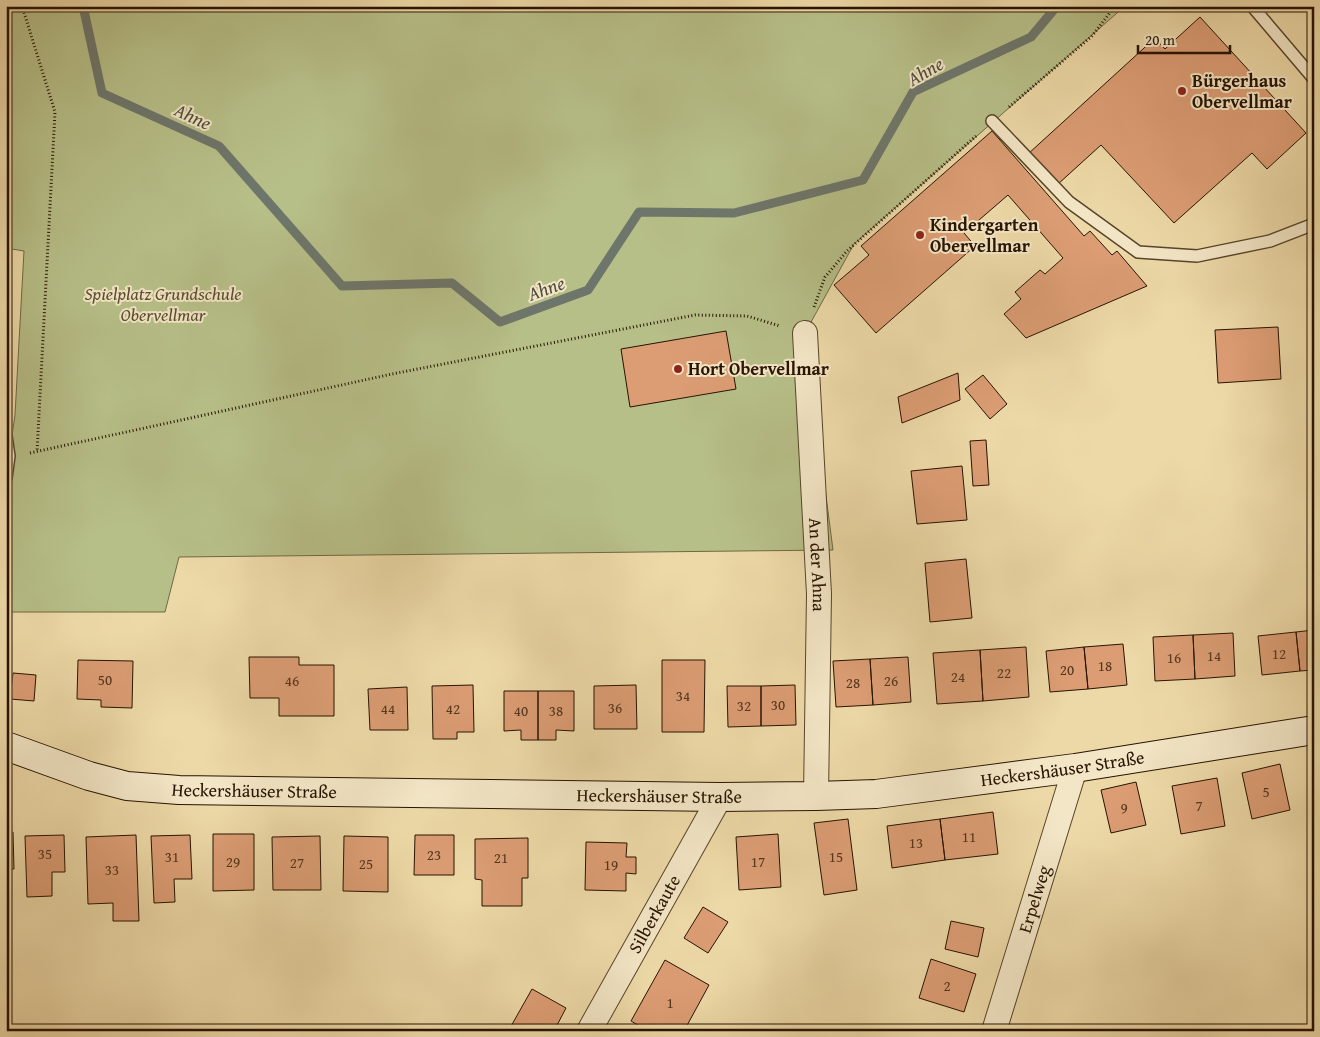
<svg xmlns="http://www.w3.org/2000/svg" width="1320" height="1037" viewBox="0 0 1320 1037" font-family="'Gentium Book Plus',serif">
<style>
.green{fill:#b7bf88;stroke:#6f6944}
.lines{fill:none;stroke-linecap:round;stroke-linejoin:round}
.stream{stroke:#6e766b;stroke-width:9}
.building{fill:#dc9d74;stroke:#271300}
.lane-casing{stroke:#58442a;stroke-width:14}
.street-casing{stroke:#58442a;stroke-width:26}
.secondary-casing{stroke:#271300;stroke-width:30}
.path{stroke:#271300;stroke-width:3;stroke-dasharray:1 2.5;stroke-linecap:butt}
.lane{stroke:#f3e6c6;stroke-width:11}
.street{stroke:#f3e6c6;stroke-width:24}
.secondary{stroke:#f3e6c6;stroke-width:28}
.poi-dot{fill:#8f2418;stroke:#f3e6c6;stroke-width:2}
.labels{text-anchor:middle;stroke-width:4;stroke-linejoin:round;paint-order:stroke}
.number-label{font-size:15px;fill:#54361d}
.poi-label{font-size:18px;font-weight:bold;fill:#271300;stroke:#f3e6c6;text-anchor:start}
.park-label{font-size:18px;font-style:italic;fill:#594f30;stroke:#f3e6c6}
.street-label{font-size:18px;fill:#271300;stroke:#f3e6c6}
.water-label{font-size:19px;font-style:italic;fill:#504d3e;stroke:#f3e6c6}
</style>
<rect width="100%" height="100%" fill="#edd9a7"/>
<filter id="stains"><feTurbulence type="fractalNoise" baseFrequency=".004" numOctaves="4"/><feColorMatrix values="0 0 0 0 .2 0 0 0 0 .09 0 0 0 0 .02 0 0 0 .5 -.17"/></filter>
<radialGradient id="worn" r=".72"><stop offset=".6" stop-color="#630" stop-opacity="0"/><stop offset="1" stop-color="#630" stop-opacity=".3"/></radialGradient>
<!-- green -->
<path class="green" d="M 6,6 L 1125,6 L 854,244 L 805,333 L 833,550 L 179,557 L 165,612 L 6,612 L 6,478 L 15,415 L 24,251 L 6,248 Z"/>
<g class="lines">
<!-- stream -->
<path class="stream" d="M 83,6 L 102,93 L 219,146 L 342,286 L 452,283 L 500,322 L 588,290 L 639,212 L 734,213 L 863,180 L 913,92 L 1031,37 L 1057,6"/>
</g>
<!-- building -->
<path class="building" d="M 1200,17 L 1306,133 L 1267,169 L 1252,153 L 1174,223 L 1101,145 L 1057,185 L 1028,154 L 1155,38 L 1165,49 Z
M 992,131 L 1084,236 L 1090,231 L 1112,255 L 1117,251 L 1147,286 L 1026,338 L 1004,314 L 1021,299 L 1015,292 L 1040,270 L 1045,274 L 1063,258 L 1008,195 L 964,233 L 975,246 L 876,333 L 834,285 L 869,255 L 861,246 Z
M 1314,326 L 1314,361 L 1312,361 L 1311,327 Z
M 1278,327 L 1281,379 L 1218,383 L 1215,330 Z
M 726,331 L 736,389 L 630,407 L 621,349 Z
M 958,373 L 960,400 L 902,423 L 898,397 Z
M 983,375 L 1007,404 L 990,419 L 965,389 Z
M 986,440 L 989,485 L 973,486 L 970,441 Z
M 962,466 L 967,520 L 917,524 L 911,471 Z
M 966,559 L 972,618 L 930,622 L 925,563 Z
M 1314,630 L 1314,670 L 1300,671 L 1296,632 Z
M 1296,632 L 1300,671 L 1262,675 L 1258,636 Z
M 1233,633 L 1235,676 L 1195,679 L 1193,635 Z
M 1193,635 L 1195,679 L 1155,681 L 1153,637 Z
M 1123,644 L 1127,685 L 1088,689 L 1084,647 Z
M 1026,647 L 1029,697 L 983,701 L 980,650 Z
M 1084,647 L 1088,689 L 1050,692 L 1046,651 Z
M 980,650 L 983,701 L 937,704 L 933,653 Z
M 249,657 L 299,657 L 299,665 L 334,665 L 334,716 L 279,716 L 279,698 L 250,698 Z
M 908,657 L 911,702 L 873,705 L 870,659 Z
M 870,659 L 873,705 L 836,707 L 833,661 Z
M 78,660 L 133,661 L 132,708 L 101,707 L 101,700 L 77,699 Z
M 662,660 L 705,660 L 704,732 L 662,732 Z
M 13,673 L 36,675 L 34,701 L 10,699 Z
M 473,685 L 474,732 L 457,732 L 457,739 L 433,739 L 432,686 Z
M 636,685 L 637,729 L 594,729 L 594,686 Z
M 795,685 L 796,725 L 761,726 L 761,686 Z
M 727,686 L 761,686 L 761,726 L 728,727 Z
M 407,687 L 408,730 L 370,730 L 368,689 Z
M 504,691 L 538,691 L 538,740 L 521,740 L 521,730 L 504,731 Z
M 538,691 L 574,691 L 574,731 L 556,730 L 556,740 L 538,740 Z
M 1280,764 L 1290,810 L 1252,819 L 1242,773 Z
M 1217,778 L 1225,826 L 1181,834 L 1172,786 Z
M 1136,782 L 1146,825 L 1111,833 L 1101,790 Z
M 993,812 L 998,854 L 945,860 L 940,819 Z
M 848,819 L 857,890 L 824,895 L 814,823 Z
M 940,819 L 945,860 L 892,868 L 887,826 Z
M 13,832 L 14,869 L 6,869 L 6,833 Z
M 213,834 L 254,834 L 254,890 L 213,891 Z
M 778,834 L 781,887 L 739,890 L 736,837 Z
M 64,835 L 65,872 L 52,872 L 52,896 L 27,897 L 25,836 Z
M 136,835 L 139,921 L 113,921 L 113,903 L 88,904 L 86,837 Z
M 190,835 L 192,879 L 174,879 L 175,902 L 154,903 L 151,836 Z
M 415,835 L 454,835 L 454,875 L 414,875 Z
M 320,836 L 321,890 L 273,890 L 272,837 Z
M 344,836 L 388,837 L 388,892 L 343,891 Z
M 528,838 L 528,878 L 522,878 L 522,906 L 482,906 L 482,880 L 475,879 L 475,839 Z
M 586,842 L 627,843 L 626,857 L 636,857 L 636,874 L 626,873 L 626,891 L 585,890 Z
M 703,907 L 728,922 L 708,953 L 684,938 Z
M 951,921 L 984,928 L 978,957 L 945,949 Z
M 931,959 L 976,974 L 964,1012 L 919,998 Z
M 665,960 L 709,985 L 684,1031 L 648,1031 L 631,1021 Z
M 532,989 L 566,1008 L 554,1031 L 515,1031 L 510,1028 Z"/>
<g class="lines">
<defs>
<path id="lane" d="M 1252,6 L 1314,79
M 992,121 L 1069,202 L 1138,252 L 1197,256 L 1270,241 L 1314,224
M 6,436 L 9,456 L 6,478"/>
<g id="street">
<path id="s1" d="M 805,333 L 819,594 L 816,796"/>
<path id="s2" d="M 589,1031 L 720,797"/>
<path id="s3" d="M 994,1031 L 1075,768"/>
</g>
<g id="secondary">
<path id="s4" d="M 6,746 L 89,776 L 127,786 L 179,790 L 720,797 L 816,796 L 876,794 L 1075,768 L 1314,730"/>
</g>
</defs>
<!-- lane casing -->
<use href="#lane" class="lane-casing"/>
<!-- street casing -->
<use href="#street" class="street-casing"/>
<!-- secondary casing -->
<use href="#secondary" class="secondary-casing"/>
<!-- path -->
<path class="path" d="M 22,6 L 55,112 L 37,452
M 1009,107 L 1092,36 L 1115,6
M 814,307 L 825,277 L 847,251 L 976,136
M 30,453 L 392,374 L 695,315 L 747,316 L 780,326"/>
<!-- lane -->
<use href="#lane" class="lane"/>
<!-- street -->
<use href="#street" class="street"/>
<!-- secondary -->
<use href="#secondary" class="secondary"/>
</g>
<!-- markers -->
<g class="poi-dot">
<circle cx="1182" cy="91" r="5"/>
<circle cx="920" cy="235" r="5"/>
<circle cx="678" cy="369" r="5"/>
</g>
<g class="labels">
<!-- number labels -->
<g class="number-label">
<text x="1279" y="659">12</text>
<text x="1214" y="661">14</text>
<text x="1174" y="663">16</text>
<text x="1105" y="671">18</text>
<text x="1067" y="675">20</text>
<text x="1004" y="678">22</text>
<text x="958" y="682">24</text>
<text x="105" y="685">50</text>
<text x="292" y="686">46</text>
<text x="891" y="686">26</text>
<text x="853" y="688">28</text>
<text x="683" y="701">34</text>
<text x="778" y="710">30</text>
<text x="744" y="711">32</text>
<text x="615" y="713">36</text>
<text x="388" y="714">44</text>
<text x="453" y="714">42</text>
<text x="521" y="716">40</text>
<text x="556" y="716">38</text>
<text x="1266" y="797">5</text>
<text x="1199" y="811">7</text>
<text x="1124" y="813">9</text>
<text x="969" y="842">11</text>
<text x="916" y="848">13</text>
<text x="45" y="859">35</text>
<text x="434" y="860">23</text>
<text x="172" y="862">31</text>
<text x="836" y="862">15</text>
<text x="501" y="863">21</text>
<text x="233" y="867">29</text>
<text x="758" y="867">17</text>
<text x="297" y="868">27</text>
<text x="366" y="869">25</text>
<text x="611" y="870">19</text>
<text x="112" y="875">33</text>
<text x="947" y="991">2</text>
<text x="670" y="1008">1</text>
</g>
<!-- poi labels -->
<g class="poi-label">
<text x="1192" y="87">Bürgerhaus<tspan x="1192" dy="21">Obervellmar</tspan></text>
<text x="930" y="231">Kindergarten<tspan x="930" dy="21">Obervellmar</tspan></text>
<text x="688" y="375">Hort Obervellmar</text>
</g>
<!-- park labels -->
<g class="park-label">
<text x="163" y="300">Spielplatz Grundschule<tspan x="163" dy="21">Obervellmar</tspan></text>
</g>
<!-- street labels -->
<g class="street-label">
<text dy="6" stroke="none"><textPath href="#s1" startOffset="232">An der Ahna</textPath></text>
<text dy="6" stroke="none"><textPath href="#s4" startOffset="1065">Heckershäuser Straße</textPath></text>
<text dy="6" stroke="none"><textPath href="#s4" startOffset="255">Heckershäuser Straße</textPath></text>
<text dy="6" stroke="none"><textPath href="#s4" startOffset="660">Heckershäuser Straße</textPath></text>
<text dy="6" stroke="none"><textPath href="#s3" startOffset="138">Erpelweg</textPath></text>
<text dy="6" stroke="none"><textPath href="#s2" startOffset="134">Silberkaute</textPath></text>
</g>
<!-- water labels -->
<g class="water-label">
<text transform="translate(925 71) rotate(-30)" y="7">Ahne</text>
<text transform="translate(193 116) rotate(25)" y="7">Ahne</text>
<text transform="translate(546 288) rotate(-20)" y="7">Ahne</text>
</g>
</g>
<!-- margin -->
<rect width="1320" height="1037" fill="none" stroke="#edd9a7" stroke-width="25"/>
<rect x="8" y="8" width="1305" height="1022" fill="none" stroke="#271300" stroke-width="2.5"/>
<rect x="12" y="12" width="1295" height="1012" fill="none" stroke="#271300"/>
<!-- scale -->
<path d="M1138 45v8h92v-8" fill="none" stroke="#271300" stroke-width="2.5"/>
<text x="1145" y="45" font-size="15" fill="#271300" stroke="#f3e6c6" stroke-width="4" paint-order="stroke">20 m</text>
<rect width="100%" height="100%" filter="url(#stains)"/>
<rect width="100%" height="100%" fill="url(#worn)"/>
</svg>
